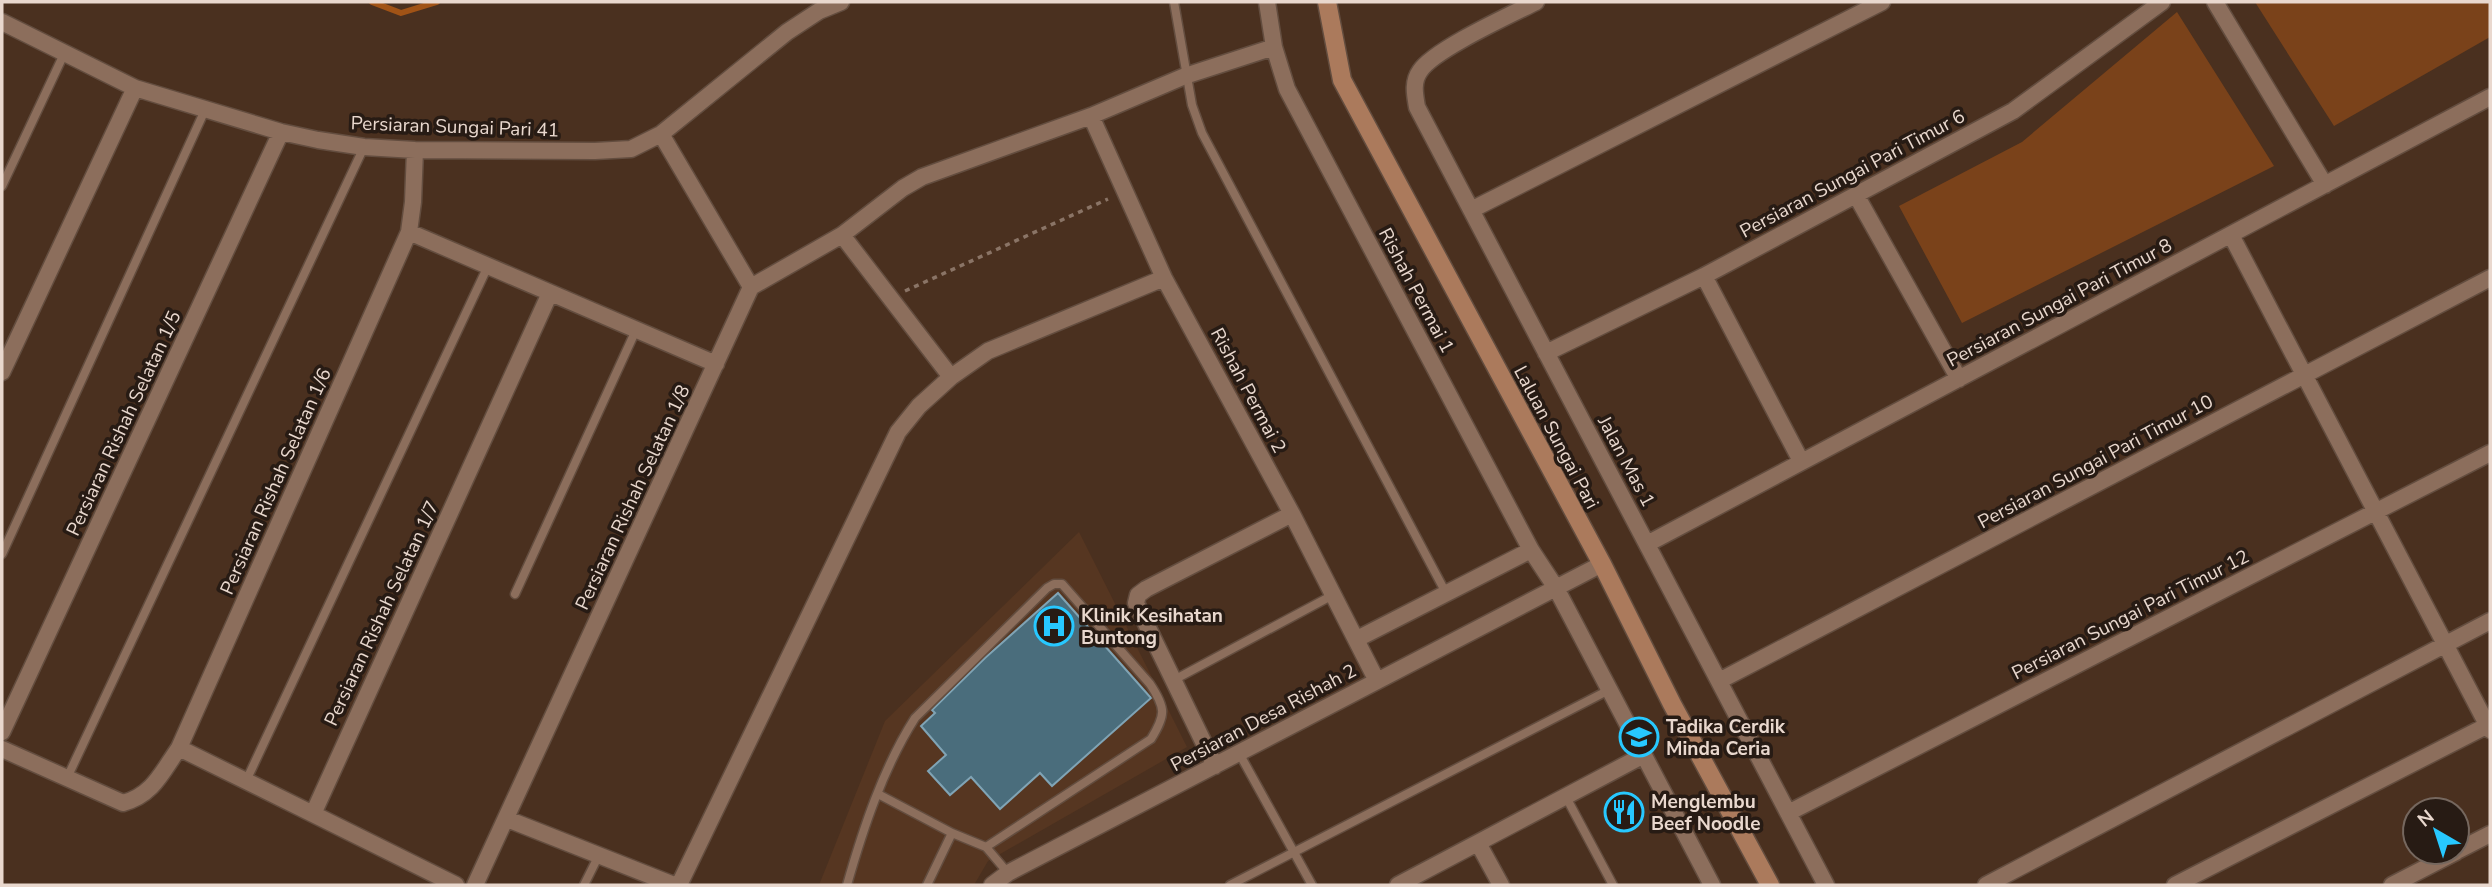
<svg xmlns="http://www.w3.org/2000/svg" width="2492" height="887" viewBox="0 0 2492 887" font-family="'Nunito Sans',sans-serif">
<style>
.built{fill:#563621}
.green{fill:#7a421a}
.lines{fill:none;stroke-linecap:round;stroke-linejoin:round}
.stream{stroke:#a15316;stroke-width:6}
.building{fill:#4a6d7c;stroke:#80a4b5;stroke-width:2}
.lane-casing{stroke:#634d3f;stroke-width:11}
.street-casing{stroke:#634d3f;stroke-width:19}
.secondary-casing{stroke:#634d3f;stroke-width:21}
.path{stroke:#8a7466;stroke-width:3.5;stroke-dasharray:5 5;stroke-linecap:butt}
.lane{stroke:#8c6e5c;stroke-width:8}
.street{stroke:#8c6e5c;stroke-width:16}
.secondary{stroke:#ab7a5c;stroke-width:18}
.labels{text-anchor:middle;stroke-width:7;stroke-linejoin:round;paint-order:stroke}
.street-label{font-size:19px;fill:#e9d8ce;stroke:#271b14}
.poi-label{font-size:19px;font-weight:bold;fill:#e9d8ce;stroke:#271b14;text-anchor:start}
</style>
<rect width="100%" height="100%" fill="#4a301f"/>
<!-- built -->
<path class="built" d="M 1079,532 L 1187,747 L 988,861 L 974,885 L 819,885 L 885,721 Z"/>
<!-- green -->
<path class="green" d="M 2255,2 L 2490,2 L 2490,37 L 2334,126 Z
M 2177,12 L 2274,166 L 1962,323 L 1899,206 L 2022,142 Z"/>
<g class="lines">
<!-- stream -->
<path class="stream" d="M 372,2 L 401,13 L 437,2"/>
</g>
<!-- building -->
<path class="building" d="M 1058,593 L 1151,698 L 1052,786 L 1040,773 L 1000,809 L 971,777 L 950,795 L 928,771 L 946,755 L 921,726 L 935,713 L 932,710 L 985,658 Z"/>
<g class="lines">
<defs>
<path id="lane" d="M 1174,2 L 1192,105 L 1202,133 L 1446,593
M 2,186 L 64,54
M 2,554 L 205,110
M 515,594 L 636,330
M 1172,681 L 1333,595
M 1239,753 L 1312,885
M 67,778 L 364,147
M 246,781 L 488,266
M 878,794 L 952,833
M 1566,797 L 1613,885
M 584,885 L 599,855
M 847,885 C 863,829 883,768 915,718 L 1047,588 L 1054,584 L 1062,584 L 1150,684 C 1166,708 1166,715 1151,739 L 986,847
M 927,885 L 952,833 L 986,847 L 1008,873
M 1230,885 L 1609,690"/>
<path id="street" d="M 1267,2 L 1274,47 L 1287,89 L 1531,550 L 1556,588 L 1712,885
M 1536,2 C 1510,15 1433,50 1420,71 C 1412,82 1415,95 1417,107 L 1826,885
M 2215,2 L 2325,185
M 2,22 L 135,88 L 281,132 L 318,140 L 364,147 L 415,150 L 595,151 L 631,149 L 661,134 L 787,32 L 819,11 L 841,2
M 1091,116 L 1164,278 L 1292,514 L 1377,681
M 1856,195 L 1959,379
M 1471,210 L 1882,2
M 409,232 L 716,364
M 842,235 L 951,377
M 2231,235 L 2490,730
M 1704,276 L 1801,461
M 751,287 L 842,235 L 903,188 L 922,177 L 1091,116 L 1185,76 L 1274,47
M 1546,353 L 1704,276 L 2013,111 L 2162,2
M 2,372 L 135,88
M 1647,544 L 2490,97
M 1357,639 L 1531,550
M 1719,681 L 2490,278
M 2,732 L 281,132
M 179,748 L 313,814 L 550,293
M 2,749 L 123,803 C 153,795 162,772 179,748 L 409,232 L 413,202 L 415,150
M 1215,766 L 1136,603 L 1138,595 L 1146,589 L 1292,514
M 1788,813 L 2490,453
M 313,814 L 456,885
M 507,819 L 674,885
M 1478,843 L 1501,885
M 2457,851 L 2490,834
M 475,885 L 751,287 L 661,134
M 679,885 L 898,432 L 919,406 L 951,377 L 988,351 L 1164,278
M 992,885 L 1008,873 L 1602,564
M 1398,885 L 1642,756
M 1986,885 L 2490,621
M 2175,885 L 2490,724
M 2392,885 L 2456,852"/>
<path id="secondary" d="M 1327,2 L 1342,80 L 1602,564 L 1672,704 L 1770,885"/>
</defs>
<!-- lane casing -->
<use href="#lane" class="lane-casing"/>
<!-- street casing -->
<use href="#street" class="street-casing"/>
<!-- secondary casing -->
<use href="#secondary" class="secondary-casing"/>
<!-- path -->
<path class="path" d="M 905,291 L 1108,199"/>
<!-- lane -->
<use href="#lane" class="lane"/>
<!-- street -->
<use href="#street" class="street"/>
<!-- secondary -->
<use href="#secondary" class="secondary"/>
</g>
<!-- icons -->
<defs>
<symbol id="hospital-ring" viewBox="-11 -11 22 22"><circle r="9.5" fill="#271b14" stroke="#27c8ff" stroke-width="1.5"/><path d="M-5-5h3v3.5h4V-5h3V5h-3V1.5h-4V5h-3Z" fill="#27c8ff"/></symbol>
<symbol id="school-ring" viewBox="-11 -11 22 22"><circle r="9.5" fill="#271b14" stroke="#27c8ff" stroke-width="1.5"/><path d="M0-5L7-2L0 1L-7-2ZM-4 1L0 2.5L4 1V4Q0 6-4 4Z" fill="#27c8ff"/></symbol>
<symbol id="restaurant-ring" viewBox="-11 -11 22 22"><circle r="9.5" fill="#271b14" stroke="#27c8ff" stroke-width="1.5"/><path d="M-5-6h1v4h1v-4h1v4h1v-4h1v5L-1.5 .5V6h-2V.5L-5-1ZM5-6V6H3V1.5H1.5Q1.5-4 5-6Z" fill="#27c8ff"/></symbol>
</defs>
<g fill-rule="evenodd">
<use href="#hospital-ring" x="1032" y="604" width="44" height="44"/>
<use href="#school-ring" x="1617" y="715" width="44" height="44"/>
<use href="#restaurant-ring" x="1602" y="790" width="44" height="44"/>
</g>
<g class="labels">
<!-- street labels -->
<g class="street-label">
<text transform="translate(455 126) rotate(2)" y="7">Persiaran Sungai Pari 41</text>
<text transform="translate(1852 173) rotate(-28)" y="7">Persiaran Sungai Pari Timur 6</text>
<text transform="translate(1417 290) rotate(62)" y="7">Rishah Permai 1</text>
<text transform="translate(2059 302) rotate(-28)" y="7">Persiaran Sungai Pari Timur 8</text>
<text transform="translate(1249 390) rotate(62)" y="7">Rishah Permai 2</text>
<text transform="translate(123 423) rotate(-65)" y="7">Persiaran Rishah Selatan 1/5</text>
<text transform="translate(1557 437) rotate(62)" y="7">Laluan Sungai Pari</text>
<text transform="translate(1627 461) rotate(62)" y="7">Jalan Mas 1</text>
<text transform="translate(2095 461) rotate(-28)" y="7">Persiaran Sungai Pari Timur 10</text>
<text transform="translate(275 481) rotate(-66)" y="7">Persiaran Rishah Selatan 1/6</text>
<text transform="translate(632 497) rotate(-65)" y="7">Persiaran Rishah Selatan 1/8</text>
<text transform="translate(381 613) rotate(-65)" y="7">Persiaran Rishah Selatan 1/7</text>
<text transform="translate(2130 614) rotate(-27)" y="7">Persiaran Sungai Pari Timur 12</text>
<text transform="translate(1263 717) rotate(-28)" y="7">Persiaran Desa Rishah 2</text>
</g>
<!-- poi labels -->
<g class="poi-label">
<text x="1081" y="622">Klinik Kesihatan<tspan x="1081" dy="22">Buntong</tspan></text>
<text x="1666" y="733">Tadika Cerdik<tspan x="1666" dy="22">Minda Ceria</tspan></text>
<text x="1651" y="808">Menglembu<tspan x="1651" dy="22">Beef Noodle</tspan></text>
</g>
</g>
<!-- border -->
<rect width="2492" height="887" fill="none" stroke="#e9d8ce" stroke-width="7"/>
<!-- north arrow -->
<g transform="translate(2436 831) rotate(321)"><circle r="33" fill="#271b14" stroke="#75675e" stroke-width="2"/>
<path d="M0-5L12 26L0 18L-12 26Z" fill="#27c8ff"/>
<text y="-10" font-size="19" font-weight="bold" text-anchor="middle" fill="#e9d8ce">N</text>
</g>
</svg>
